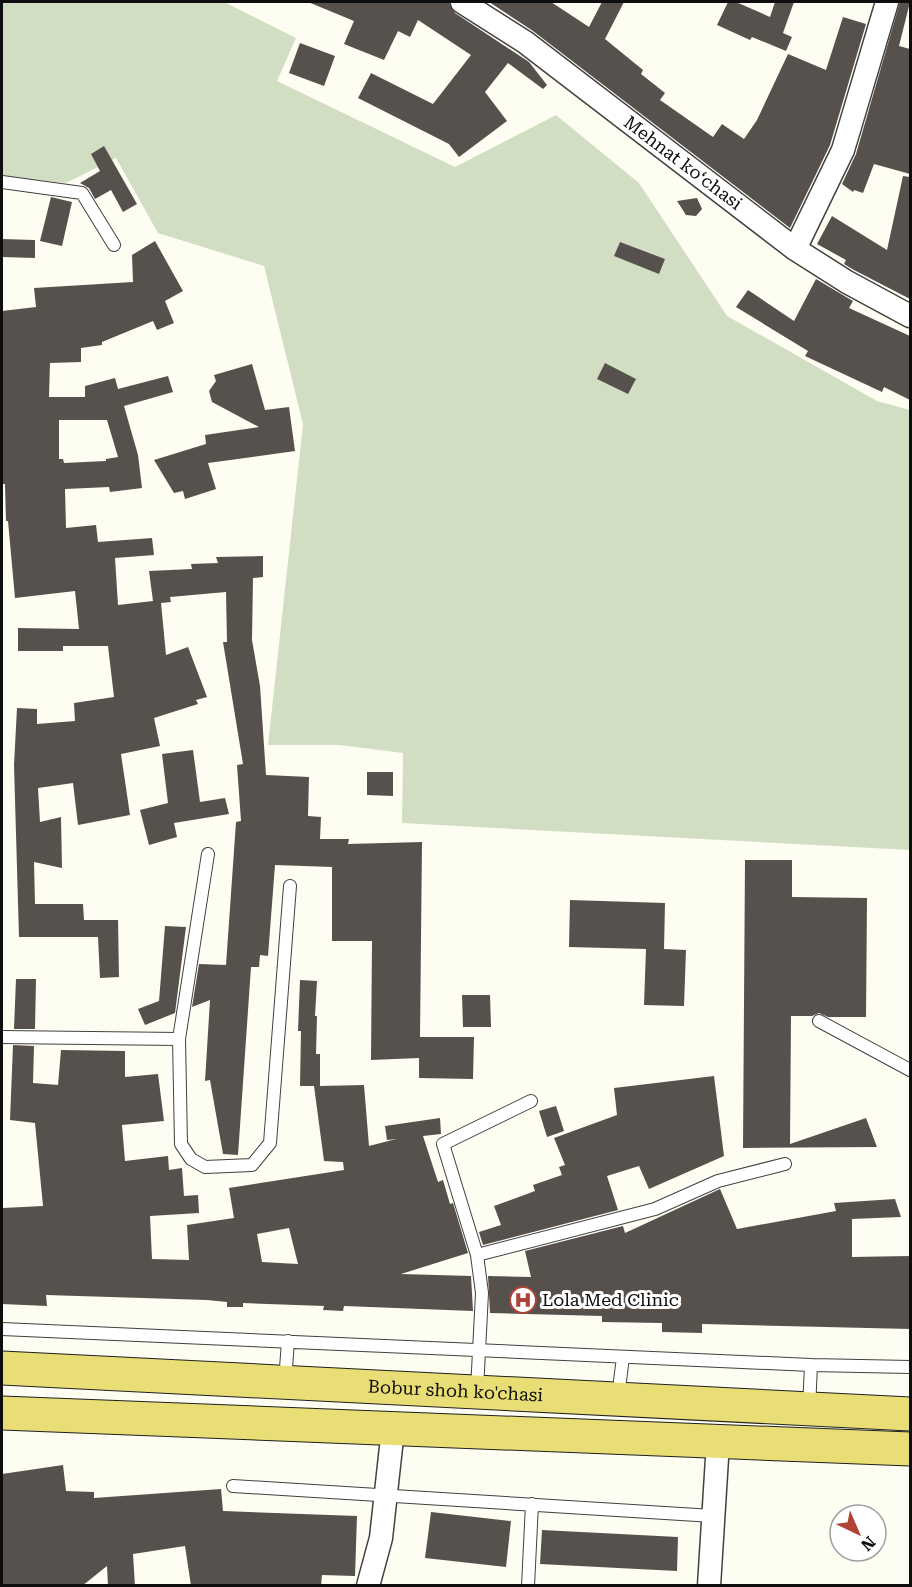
<svg xmlns="http://www.w3.org/2000/svg" width="912" height="1587" viewBox="0 0 912 1587" font-family="'Roboto Serif',serif">
<style>
.cemetery{fill:#d2dec4}
.building{fill:#56514c;fill-rule:evenodd}
.lines{fill:none;stroke-linecap:round;stroke-linejoin:round}
.lane-casing{stroke:#414141;stroke-width:14}
.street-casing{stroke:#414141;stroke-width:25}
.primary-casing{stroke:#1f1f1f;stroke-width:35}
.lane{stroke:#fff;stroke-width:12}
.street{stroke:#fff;stroke-width:22}
.primary{stroke:#e9de76;stroke-width:33}
.labels{text-anchor:middle;stroke-width:6;stroke-linejoin:round;paint-order:stroke}
.street-label{font-size:18px;fill:#0e0e0e;stroke:#fff}
.poi-label{font-size:18px;fill:#0e0e0e;stroke:#fff;text-anchor:start}
</style>
<rect width="100%" height="100%" fill="#fdfdf2"/>
<!-- cemetery -->
<path class="cemetery" d="M 2,2 L 224,2 L 296,38 L 277,81 L 455,167 L 556,115 L 639,183 L 727,316 L 877,401 L 910,410 L 910,850 L 402,823 L 403,753 L 339,745 L 268,745 L 303,424 L 264,266 L 158,233 L 116,158 L 66,183 L 2,177 Z"/>
<!-- building -->
<path class="building" d="M 308,2 L 449,2 L 455,13 L 529,62 L 547,85 L 543,89 L 508,63 L 485,92 L 507,121 L 459,157 L 449,144 L 358,98 L 371,73 L 433,104 L 471,55 L 418,20 L 410,37 L 398,31 L 384,60 L 344,44 L 354,21 Z
M 489,2 L 551,2 L 589,27 L 602,2 L 624,2 L 605,39 L 643,70 L 641,74 L 665,93 L 660,100 L 713,137 L 722,124 L 744,139 L 757,120 L 788,54 L 826,70 L 843,17 L 866,24 L 830,145 L 790,228 L 533,31 Z
M 728,2 L 736,2 L 770,17 L 775,2 L 794,2 L 783,33 L 792,37 L 786,51 L 752,37 L 750,40 L 717,25 Z
M 900,2 L 910,2 L 899,46 L 910,49 L 910,174 L 874,164 L 863,193 L 854,190 L 853,192 L 842,184 L 856,154 Z
M 300,43 L 335,56 L 324,86 L 289,73 Z
M 104,146 L 137,204 L 123,212 L 111,190 L 95,199 L 89,188 L 80,183 L 100,171 L 91,154 Z
M 903,176 L 910,177 L 910,299 L 854,270 L 844,264 L 846,260 L 817,244 L 832,216 L 887,250 Z
M 51,197 L 72,202 L 62,246 L 40,241 Z
M 697,198 L 702,209 L 696,216 L 686,215 L 677,201 Z
M 2,239 L 35,240 L 35,258 L 2,257 Z
M 155,241 L 183,291 L 165,301 L 174,323 L 157,330 L 153,321 L 102,342 L 102,345 L 81,348 L 81,362 L 50,363 L 49,397 L 85,397 L 85,386 L 115,378 L 118,389 L 168,376 L 173,392 L 124,406 L 138,455 L 142,488 L 110,492 L 109,487 L 65,489 L 66,528 L 96,525 L 98,542 L 152,538 L 154,555 L 115,558 L 118,605 L 153,601 L 149,571 L 192,569 L 191,564 L 218,563 L 216,557 L 263,556 L 263,577 L 253,578 L 252,640 L 260,686 L 266,775 L 309,777 L 308,816 L 321,817 L 320,839 L 349,839 L 348,844 L 422,842 L 420,1037 L 474,1037 L 473,1079 L 419,1078 L 419,1058 L 371,1060 L 372,941 L 332,941 L 332,867 L 275,865 L 268,956 L 260,955 L 259,967 L 251,967 L 238,1155 L 223,1154 L 210,1080 L 205,1081 L 210,1000 L 192,1007 L 199,964 L 226,965 L 236,822 L 241,821 L 237,765 L 243,764 L 223,642 L 227,642 L 226,592 L 170,597 L 171,602 L 161,603 L 166,655 L 188,647 L 207,697 L 196,700 L 198,704 L 154,718 L 160,746 L 121,754 L 130,815 L 78,825 L 73,783 L 38,788 L 40,822 L 61,817 L 62,868 L 34,862 L 35,904 L 83,904 L 84,920 L 118,920 L 119,977 L 100,978 L 98,937 L 19,937 L 14,765 L 17,708 L 37,709 L 37,724 L 75,721 L 74,703 L 114,697 L 108,646 L 63,646 L 63,651 L 18,651 L 18,628 L 79,629 L 75,591 L 15,598 L 8,521 L 6,521 L 5,484 L 2,484 L 2,311 L 36,307 L 34,288 L 133,282 L 132,255 ZM 59,420 L 107,420 L 118,457 L 106,459 L 106,461 L 64,463 L 63,459 L 59,459 Z
M 620,242 L 665,259 L 659,274 L 614,256 Z
M 816,279 L 853,301 L 849,308 L 910,336 L 910,400 L 884,387 L 882,392 L 805,356 L 808,351 L 736,307 L 748,290 L 794,321 Z
M 605,363 L 636,379 L 628,394 L 597,379 Z
M 252,364 L 265,410 L 289,407 L 295,451 L 208,463 L 216,489 L 185,499 L 183,491 L 174,493 L 154,460 L 206,444 L 205,435 L 259,427 L 212,402 L 209,391 L 216,381 L 214,375 Z
M 193,750 L 200,802 L 225,798 L 229,814 L 174,823 L 177,837 L 149,845 L 140,810 L 168,803 L 162,754 Z
M 367,772 L 393,772 L 393,796 L 367,795 Z
M 745,860 L 792,860 L 792,897 L 867,898 L 866,1017 L 828,1017 L 819,1013 L 812,1016 L 791,1016 L 790,1144 L 866,1118 L 877,1147 L 743,1148 Z
M 570,900 L 665,903 L 664,949 L 686,950 L 684,1006 L 644,1005 L 646,949 L 569,947 Z
M 165,926 L 186,927 L 175,1013 L 145,1025 L 138,1009 L 159,1001 Z
M 16,979 L 36,979 L 35,1029 L 14,1029 Z
M 300,980 L 317,981 L 315,1016 L 317,1016 L 316,1054 L 320,1054 L 320,1086 L 364,1085 L 369,1146 L 396,1139 L 387,1140 L 385,1126 L 440,1118 L 441,1134 L 423,1136 L 438,1182 L 443,1180 L 450,1204 L 453,1203 L 468,1253 L 401,1274 L 471,1276 L 473,1311 L 344,1306 L 343,1311 L 323,1310 L 324,1306 L 243,1303 L 243,1307 L 227,1307 L 227,1302 L 207,1300 L 46,1295 L 47,1306 L 2,1304 L 3,1208 L 43,1206 L 35,1123 L 10,1120 L 13,1045 L 34,1046 L 33,1083 L 58,1085 L 61,1050 L 125,1051 L 125,1077 L 158,1074 L 164,1121 L 122,1125 L 125,1161 L 168,1156 L 169,1170 L 182,1168 L 184,1196 L 198,1195 L 199,1213 L 150,1216 L 152,1259 L 189,1260 L 187,1225 L 234,1218 L 229,1188 L 344,1170 L 343,1162 L 324,1161 L 314,1086 L 300,1086 L 301,1031 L 298,1031 ZM 289,1228 L 298,1264 L 262,1262 L 257,1234 Z
M 462,995 L 490,995 L 491,1027 L 463,1027 Z
M 714,1076 L 724,1156 L 649,1189 L 639,1166 L 607,1176 L 618,1210 L 483,1245 L 479,1232 L 501,1225 L 494,1206 L 535,1191 L 533,1185 L 562,1175 L 559,1167 L 565,1165 L 554,1138 L 617,1115 L 614,1088 Z
M 556,1106 L 564,1131 L 547,1137 L 539,1111 Z
M 720,1189 L 737,1229 L 836,1211 L 834,1203 L 895,1199 L 901,1217 L 852,1219 L 852,1257 L 910,1256 L 910,1329 L 702,1324 L 702,1333 L 662,1332 L 662,1323 L 602,1322 L 602,1316 L 490,1313 L 488,1276 L 531,1277 L 525,1251 L 623,1226 L 625,1233 Z
M 63,1465 L 66,1491 L 94,1492 L 94,1498 L 221,1489 L 223,1511 L 357,1516 L 355,1576 L 322,1575 L 321,1586 L 191,1586 L 185,1546 L 133,1554 L 135,1586 L 108,1586 L 107,1566 L 82,1586 L 2,1586 L 2,1474 Z
M 431,1512 L 511,1521 L 506,1567 L 425,1558 Z
M 542,1530 L 678,1537 L 677,1571 L 540,1564 Z"/>
<g class="lines">
<defs>
<path id="lane" d="M 2,182 L 82,193 L 114,245
M 819,1021 L 910,1070
M 2,1037 L 179,1039 L 181,1144 L 191,1159 L 205,1167 L 252,1165 L 270,1143 L 290,886
M 179,1039 L 208,854
M 477,1255 L 655,1209 L 718,1181 L 785,1164
M 2,1329 L 811,1365 L 910,1367
M 285,1382 L 288,1341
M 477,1390 L 482,1293 L 477,1255 L 443,1144 L 531,1101
M 618,1397 L 623,1357
M 809,1409 L 811,1365
M 233,1486 L 713,1516
M 528,1586 L 532,1504"/>
<path id="street" d="M 462,2 L 525,42 L 795,249 L 847,282 L 910,316
M 795,249 L 843,150 L 887,2
M 368,1586 L 381,1538 L 393,1429
M 709,1586 L 718,1442"/>
<g id="primary">
<path id="s1" d="M 2,1368 L 910,1414"/>
<path d="M 2,1413 L 910,1449"/>
</g>
</defs>
<!-- lane casing -->
<use href="#lane" class="lane-casing"/>
<!-- street casing -->
<use href="#street" class="street-casing"/>
<!-- primary casing -->
<use href="#primary" class="primary-casing"/>
<!-- lane -->
<use href="#lane" class="lane"/>
<!-- street -->
<use href="#street" class="street"/>
<!-- primary -->
<use href="#primary" class="primary"/>
</g>
<!-- icons -->
<defs>
<symbol id="hospital-ring" viewBox="-11 -11 22 22"><circle r="9.5" fill="#fff" stroke="#af4236" stroke-width="1.5"/><path d="M-5-5h3v3.5h4V-5h3V5h-3V1.5h-4V5h-3Z" fill="#af4236"/></symbol>
</defs>
<g fill-rule="evenodd">
<use href="#hospital-ring" x="508" y="1285" width="30" height="30"/>
</g>
<g class="labels">
<!-- street labels -->
<g class="street-label">
<text transform="translate(683 163) rotate(37)" y="6">Mehnat koʻchasi</text>
<text dy="6" stroke="none"><textPath href="#s1" startOffset="454">Bobur shoh ko'chasi</textPath></text>
</g>
<!-- poi labels -->
<g class="poi-label">
<text x="542" y="1306">Lola Med Clinic</text>
</g>
</g>
<!-- border -->
<rect width="912" height="1587" fill="none" stroke="#0e0e0e" stroke-width="6"/>
<!-- north arrow -->
<g transform="translate(858 1533) rotate(136)"><circle r="28" fill="#ffffff" stroke="#9f9f9f" stroke-width="1.5"/>
<path d="M0-4.5L10 22L0 15L-10 22Z" fill="#af4236"/>
<text y="-9" font-size="16" font-weight="bold" text-anchor="middle" fill="#0e0e0e">N</text>
</g>
</svg>
